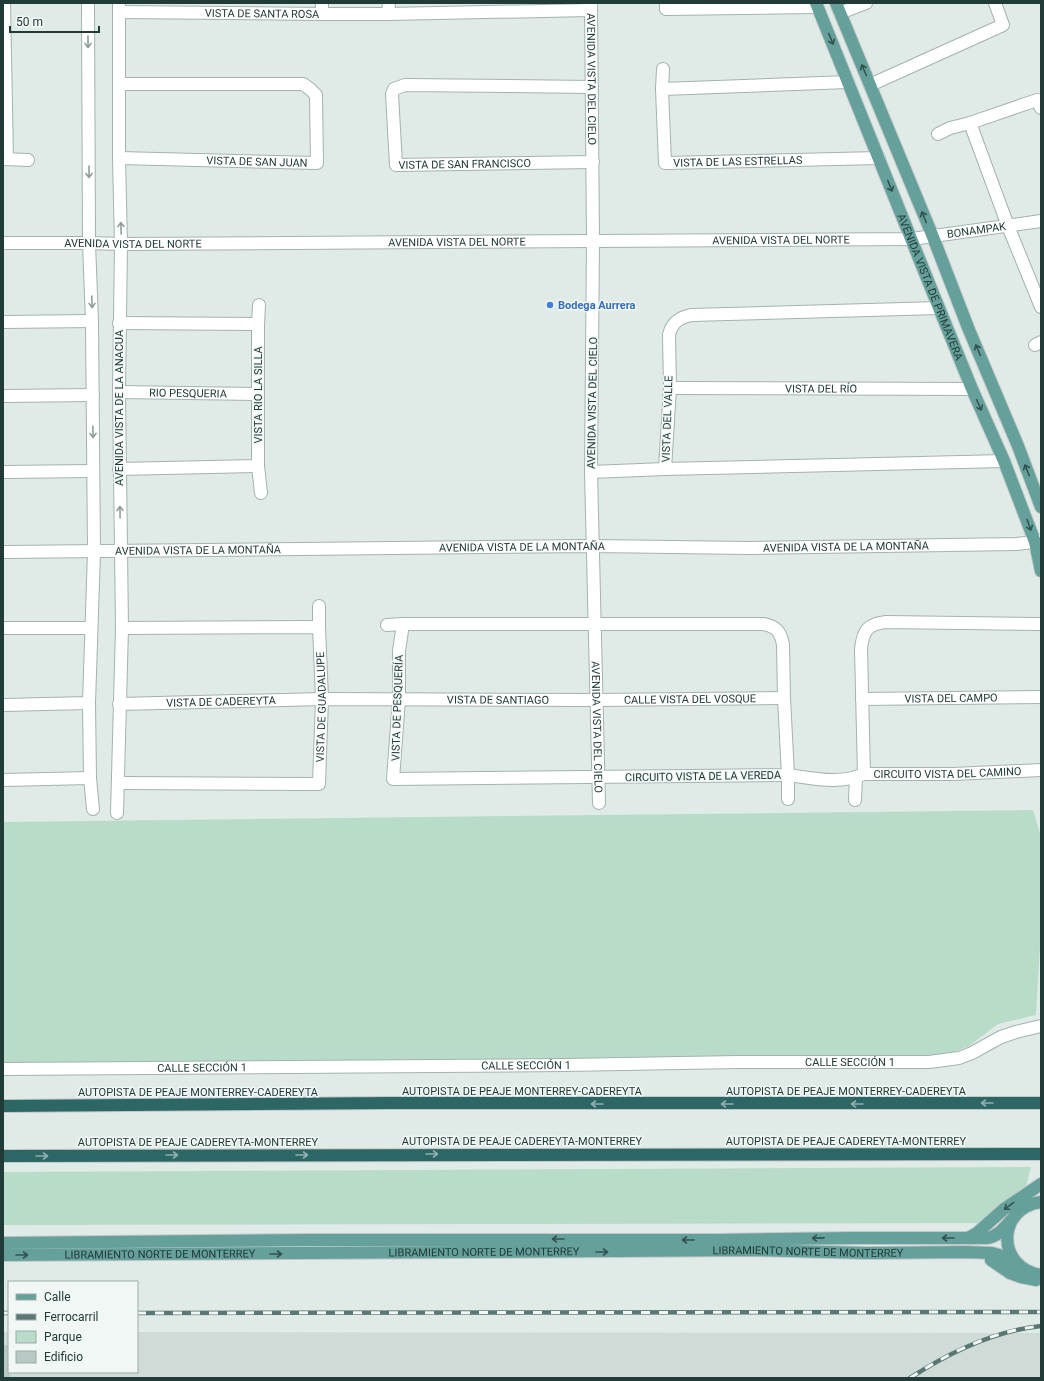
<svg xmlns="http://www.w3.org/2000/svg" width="1044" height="1381" viewBox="0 0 1044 1381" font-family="Roboto,sans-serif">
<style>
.built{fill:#cedbd7}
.green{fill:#b9dcc8}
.building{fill:#b8c8c4}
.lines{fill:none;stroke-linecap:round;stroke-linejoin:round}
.minor-casing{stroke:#a3b3b0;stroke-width:14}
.major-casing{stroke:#c1c8c7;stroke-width:14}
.highway-casing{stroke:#c1c8c7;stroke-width:14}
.minor{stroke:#fff;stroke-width:12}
.major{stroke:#65a09b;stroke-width:12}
.highway{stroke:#2d6765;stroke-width:12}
.rail-casing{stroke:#5b7774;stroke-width:4.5}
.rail{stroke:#f0f7f5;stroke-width:3;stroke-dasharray:9;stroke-linecap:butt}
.oneway{stroke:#325451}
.oneway2{stroke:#909d9c}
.oneway3{stroke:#8eafad}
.shop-dot{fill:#3f7fe0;stroke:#f0f7f5;stroke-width:1.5}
.labels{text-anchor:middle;stroke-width:3;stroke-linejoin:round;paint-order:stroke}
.street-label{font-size:11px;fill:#213b38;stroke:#f0f7f5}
.shop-label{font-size:11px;font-weight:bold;fill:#366cbe;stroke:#f0f7f5;text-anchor:start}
</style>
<rect width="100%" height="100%" fill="#e0ebe8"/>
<!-- built -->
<path class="built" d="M 3,1332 L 9,1332 L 9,1372 L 137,1372 L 137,1332 L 1041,1333 L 1041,1378 L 3,1378 Z"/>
<!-- green -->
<path class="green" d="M 1033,810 L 1041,837 L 1041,930 L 1036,1015 L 998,1024 L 969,1046 L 941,1057 L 3,1063 L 3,822 Z
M 1031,1167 L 1020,1211 L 1019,1223 L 3,1225 L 3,1172 Z"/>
<!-- building -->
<path class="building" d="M 3,1345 L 9,1345 L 10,1377 L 3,1377 Z"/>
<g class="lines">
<defs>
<g id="minor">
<path d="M 4,3 L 7,159"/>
<path d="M 88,3 L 89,243 L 92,321 L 94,552 L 89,703 L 90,778 L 93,809"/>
<path d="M 389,3 L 388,14 L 591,10"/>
<path id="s1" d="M 591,3 L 593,241 L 591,472 L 599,803"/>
<path d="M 666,3 L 666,9 L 817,7"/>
<path id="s2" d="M 119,12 L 322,14 L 322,3"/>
<path d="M 840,13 L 866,3"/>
<path d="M 322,14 L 388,14"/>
<path id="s3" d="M 848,82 L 662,89 L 665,163 L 879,158"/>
<path d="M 870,85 L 1003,25 L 995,3"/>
<path id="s4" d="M 592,87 L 405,85 L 394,89 L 392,94 L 396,165 L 593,162"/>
<path d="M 662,89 L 663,69"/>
<path d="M 1041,108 L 1037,100 L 970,123 L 1008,226 L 1041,307"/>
<path d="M 938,134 L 950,128 L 970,123"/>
<path id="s5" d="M 119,158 L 317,163 L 316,95 L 310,89 L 303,84 L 119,84"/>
<path d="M 3,159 L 28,160"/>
<path id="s6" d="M 3,243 L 89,243 L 121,244 L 912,239 L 1041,221"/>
<path d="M 939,308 L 692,315 C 680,317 672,322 669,335 L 670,388 L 665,469 L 1004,461"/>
<path d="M 3,322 L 92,321"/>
<path d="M 119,323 L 258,324 L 258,466 L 119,469"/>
<path d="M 258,324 L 259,305"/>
<path d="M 1035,345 L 1041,342"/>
<path id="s7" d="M 670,388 L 972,389"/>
<path id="s8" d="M 119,392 L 257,394"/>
<path d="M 3,396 L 93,395"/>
<path d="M 258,466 L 261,493"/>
<path d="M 3,472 L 93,471"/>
<path d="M 591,472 L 665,469"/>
<path id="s9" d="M 3,552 L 593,546 L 750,548 L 1017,544 L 1041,541"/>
<path d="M 403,624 L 763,624 C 776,626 781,632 783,645 L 784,698 L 788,775 L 393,779 L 399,699 L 399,651 Z"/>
<path id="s10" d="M 1041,624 L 886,622 C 867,624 863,631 861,649 L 864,774 L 953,774 L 1041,770"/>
<path d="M 387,625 L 403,624"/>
<path d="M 319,627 L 319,606"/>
<path d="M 3,628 L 91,628"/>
<path id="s11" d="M 862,699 L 1041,697"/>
<path id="s12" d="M 119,704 L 322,699 L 597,700 L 784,698"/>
<path d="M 3,705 L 89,703"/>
<path d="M 3,780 L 90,778"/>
<path id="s13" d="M 119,783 L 319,784 L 322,699 L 319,627 L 122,628"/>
<path d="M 788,799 L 788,775 C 813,778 840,785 864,774"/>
<path d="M 855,800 L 856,777"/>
<path d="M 117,813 L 122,628 L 119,392 L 121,244 L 119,158 L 119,3"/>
<path id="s14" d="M 3,1069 L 565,1065 L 739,1062 L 929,1062 L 959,1058 L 972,1053 L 1001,1037 L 1016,1032 L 1041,1026"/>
</g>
<g id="major">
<path id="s15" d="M 816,3 L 939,308 L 972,389 L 1004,461 L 1035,542 L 1041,571"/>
<path d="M 836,3 L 933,237 L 969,330 L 1018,446 L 1041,507"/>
<path d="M 1041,1202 C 996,1208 996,1268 1041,1275"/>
<path d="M 968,1238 L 977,1233 L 1004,1209 L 1041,1184"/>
<path d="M 3,1243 L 308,1240 L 716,1240 L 851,1238 L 987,1238 C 1000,1236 1006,1225 1015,1216"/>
<path id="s16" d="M 3,1255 L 756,1250 L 867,1253 L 966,1252 L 992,1253 L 999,1255 L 1014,1265 L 1021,1267"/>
<path d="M 991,1260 L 1010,1273 L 1021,1277 L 1036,1280"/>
</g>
<path id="highway" d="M 3,1106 L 390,1103 L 1041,1103
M 3,1156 L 1041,1154"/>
</defs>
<!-- minor casing -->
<use href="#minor" class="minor-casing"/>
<!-- major casing -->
<use href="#major" class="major-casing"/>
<!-- highway casing -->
<use href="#highway" class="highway-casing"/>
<!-- minor -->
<use href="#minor" class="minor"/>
<!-- major -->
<use href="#major" class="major"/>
<!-- highway -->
<use href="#highway" class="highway"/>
<defs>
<path id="rail" d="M 3,1313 L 9,1313
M 137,1313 L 1041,1312
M 910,1378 C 950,1352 993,1331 1041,1326"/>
</defs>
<!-- rail casing -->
<use href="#rail" class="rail-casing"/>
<!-- rail -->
<use href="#rail" class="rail"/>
</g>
<!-- one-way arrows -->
<defs><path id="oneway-shaft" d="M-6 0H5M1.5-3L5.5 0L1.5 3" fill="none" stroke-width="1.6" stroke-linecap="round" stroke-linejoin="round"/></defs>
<g class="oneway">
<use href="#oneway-shaft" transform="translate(831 39) rotate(68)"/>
<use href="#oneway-shaft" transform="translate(864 70) rotate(-113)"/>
<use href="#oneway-shaft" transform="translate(890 186) rotate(68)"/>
<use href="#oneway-shaft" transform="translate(924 217) rotate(-112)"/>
<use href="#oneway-shaft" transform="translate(978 350) rotate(-113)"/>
<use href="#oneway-shaft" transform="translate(979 405) rotate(66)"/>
<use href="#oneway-shaft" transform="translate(1027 470) rotate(-112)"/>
<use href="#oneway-shaft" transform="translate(1029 525) rotate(71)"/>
<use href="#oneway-shaft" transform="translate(1009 1206) rotate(144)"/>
<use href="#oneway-shaft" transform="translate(818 1238) rotate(179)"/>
<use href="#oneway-shaft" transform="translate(948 1238) rotate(-180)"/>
<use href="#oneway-shaft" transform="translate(558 1239) rotate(180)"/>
<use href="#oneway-shaft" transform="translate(688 1240) rotate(-180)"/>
<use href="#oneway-shaft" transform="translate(602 1252)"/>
<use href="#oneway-shaft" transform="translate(276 1254)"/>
<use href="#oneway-shaft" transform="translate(22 1255)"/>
</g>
<g class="oneway2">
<use href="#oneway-shaft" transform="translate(88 42) rotate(90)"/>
<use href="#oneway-shaft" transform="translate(89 172) rotate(90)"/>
<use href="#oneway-shaft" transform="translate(121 228) rotate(-92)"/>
<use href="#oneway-shaft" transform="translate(92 302) rotate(88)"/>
<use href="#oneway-shaft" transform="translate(93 432) rotate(89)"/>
<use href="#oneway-shaft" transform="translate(120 512) rotate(-91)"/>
</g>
<g class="oneway3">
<use href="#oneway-shaft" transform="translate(987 1103) rotate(180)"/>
<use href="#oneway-shaft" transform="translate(597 1104) rotate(-180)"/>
<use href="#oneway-shaft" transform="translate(727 1104) rotate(-180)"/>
<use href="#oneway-shaft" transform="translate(857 1104) rotate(180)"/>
<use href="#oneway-shaft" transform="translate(432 1154)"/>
<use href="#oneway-shaft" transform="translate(172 1155)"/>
<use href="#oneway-shaft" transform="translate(302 1155)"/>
<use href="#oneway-shaft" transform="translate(42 1156)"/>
</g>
<!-- markers -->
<circle class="shop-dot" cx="550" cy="305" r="4"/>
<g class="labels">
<!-- street labels -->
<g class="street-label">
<text dy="4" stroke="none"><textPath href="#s2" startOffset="143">VISTA DE SANTA ROSA</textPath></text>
<text dy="4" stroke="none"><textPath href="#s1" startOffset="76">AVENIDA VISTA DEL CIELO</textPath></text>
<text dy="4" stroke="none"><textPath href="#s3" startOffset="333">VISTA DE LAS ESTRELLAS</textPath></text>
<text dy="4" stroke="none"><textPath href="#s5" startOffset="138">VISTA DE SAN JUAN</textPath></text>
<text dy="4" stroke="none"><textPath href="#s4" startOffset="344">VISTA DE SAN FRANCISCO</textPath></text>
<text dy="4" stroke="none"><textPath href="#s6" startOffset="974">BONAMPAK</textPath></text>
<text dy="4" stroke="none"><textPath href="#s6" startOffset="778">AVENIDA VISTA DEL NORTE</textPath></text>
<text dy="4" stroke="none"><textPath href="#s6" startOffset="454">AVENIDA VISTA DEL NORTE</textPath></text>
<text dy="4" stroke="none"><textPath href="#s6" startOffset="130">AVENIDA VISTA DEL NORTE</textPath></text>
<text dy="4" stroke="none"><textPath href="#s15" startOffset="306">AVENIDA VISTA DE PRIMAVERA</textPath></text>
<text dy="4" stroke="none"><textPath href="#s7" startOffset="151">VISTA DEL RÍO</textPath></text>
<text dy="4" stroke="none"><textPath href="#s8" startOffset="69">RIO PESQUERIA</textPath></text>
<text transform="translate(258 395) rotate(-90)" y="4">VISTA RIO LA SILLA</text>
<text transform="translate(592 403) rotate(-89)" y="4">AVENIDA VISTA DEL CIELO</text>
<text transform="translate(119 408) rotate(-90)" y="4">AVENIDA VISTA DE LA ANACUA</text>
<text transform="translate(667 419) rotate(-88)" y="4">VISTA DEL VALLE</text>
<text dy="4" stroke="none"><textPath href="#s9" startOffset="519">AVENIDA VISTA DE LA MONTAÑA</textPath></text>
<text dy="4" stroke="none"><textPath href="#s9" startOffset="843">AVENIDA VISTA DE LA MONTAÑA</textPath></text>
<text dy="4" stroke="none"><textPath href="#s9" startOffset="195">AVENIDA VISTA DE LA MONTAÑA</textPath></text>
<text dy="4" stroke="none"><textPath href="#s11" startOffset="89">VISTA DEL CAMPO</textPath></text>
<text dy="4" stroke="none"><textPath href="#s12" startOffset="379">VISTA DE SANTIAGO</textPath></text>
<text dy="4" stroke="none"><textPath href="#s12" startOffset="571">CALLE VISTA DEL VOSQUE</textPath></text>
<text dy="4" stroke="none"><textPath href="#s12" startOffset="102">VISTA DE CADEREYTA</textPath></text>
<text dy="4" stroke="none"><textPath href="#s13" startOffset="277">VISTA DE GUADALUPE</textPath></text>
<text transform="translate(397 708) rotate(-88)" y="4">VISTA DE PESQUERÍA</text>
<text dy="4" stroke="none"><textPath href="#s1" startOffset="724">AVENIDA VISTA DEL CIELO</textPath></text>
<text dy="4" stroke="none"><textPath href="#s10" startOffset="405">CIRCUITO VISTA DEL CAMINO</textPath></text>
<text transform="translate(703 776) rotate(-1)" y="4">CIRCUITO VISTA DE LA VEREDA</text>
<text dy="4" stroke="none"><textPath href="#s14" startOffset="847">CALLE SECCIÓN 1</textPath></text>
<text dy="4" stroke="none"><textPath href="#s14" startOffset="523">CALLE SECCIÓN 1</textPath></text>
<text dy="4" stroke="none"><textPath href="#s14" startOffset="199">CALLE SECCIÓN 1</textPath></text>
<text x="522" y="1095">AUTOPISTA DE PEAJE MONTERREY-CADEREYTA</text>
<text x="846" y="1095">AUTOPISTA DE PEAJE MONTERREY-CADEREYTA</text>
<text x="198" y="1096">AUTOPISTA DE PEAJE MONTERREY-CADEREYTA</text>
<text x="522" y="1145">AUTOPISTA DE PEAJE CADEREYTA-MONTERREY</text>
<text x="846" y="1145">AUTOPISTA DE PEAJE CADEREYTA-MONTERREY</text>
<text x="198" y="1146">AUTOPISTA DE PEAJE CADEREYTA-MONTERREY</text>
<text dy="4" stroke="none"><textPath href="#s16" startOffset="481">LIBRAMIENTO NORTE DE MONTERREY</textPath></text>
<text dy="4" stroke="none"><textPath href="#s16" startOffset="805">LIBRAMIENTO NORTE DE MONTERREY</textPath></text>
<text dy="4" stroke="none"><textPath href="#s16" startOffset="157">LIBRAMIENTO NORTE DE MONTERREY</textPath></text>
</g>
<!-- shop labels -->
<g class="shop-label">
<text x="558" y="309">Bodega Aurrera</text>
</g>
</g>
<!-- border -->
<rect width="1044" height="1381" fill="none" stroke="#213b38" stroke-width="8"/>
<!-- legend -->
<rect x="8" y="1281" width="130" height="92" fill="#f0f7f5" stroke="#9daca9"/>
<rect x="16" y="1294" width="20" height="6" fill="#65a09b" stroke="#9daca9"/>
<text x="44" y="1301" font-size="12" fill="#213b38">Calle</text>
<rect x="16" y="1314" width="20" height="6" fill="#5b7774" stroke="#9daca9"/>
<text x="44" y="1321" font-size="12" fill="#213b38">Ferrocarril</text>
<rect x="16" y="1331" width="20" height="12" fill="#b9dcc8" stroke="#9daca9"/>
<text x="44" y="1341" font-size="12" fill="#213b38">Parque</text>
<rect x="16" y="1351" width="20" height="12" fill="#b8c8c4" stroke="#9daca9"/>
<text x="44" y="1361" font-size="12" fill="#213b38">Edificio</text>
<!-- scale -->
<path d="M10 26v6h89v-6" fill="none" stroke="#213b38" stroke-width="2"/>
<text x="16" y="26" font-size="12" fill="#213b38" stroke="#f0f7f5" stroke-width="3" paint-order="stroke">50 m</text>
</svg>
